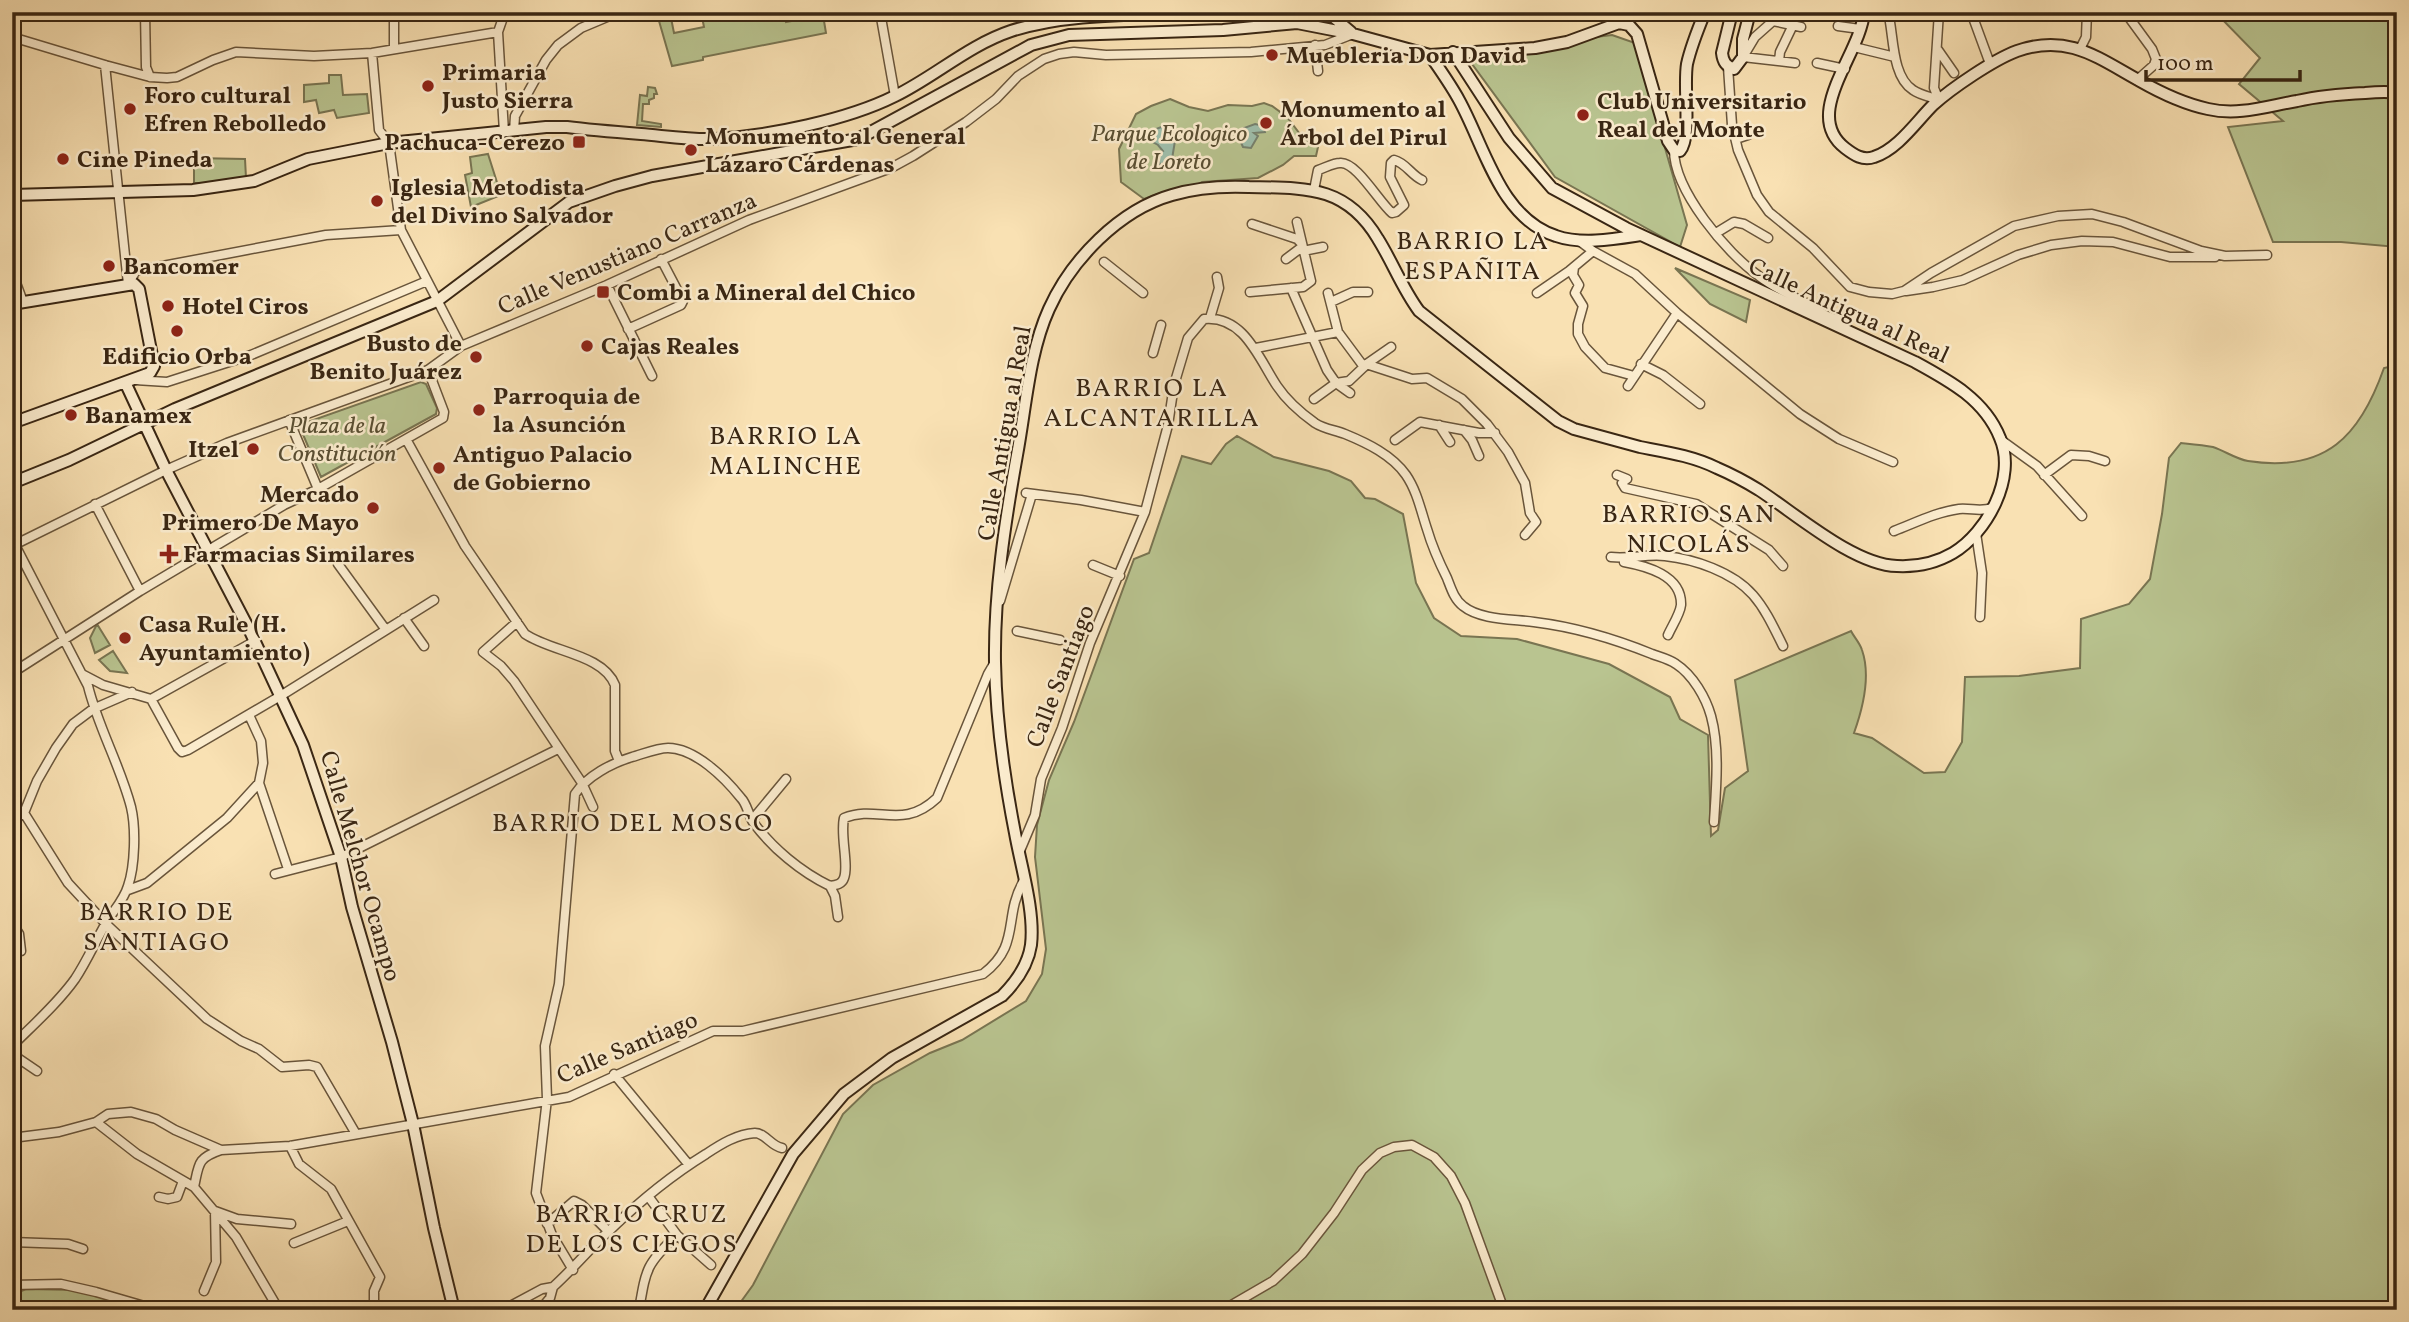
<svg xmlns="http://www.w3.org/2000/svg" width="2409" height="1322" viewBox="0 0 2409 1322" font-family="Vollkorn,serif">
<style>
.green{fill:#b9c490;stroke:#797552;stroke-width:2}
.water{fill:#9ebeab;stroke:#76816e;stroke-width:2}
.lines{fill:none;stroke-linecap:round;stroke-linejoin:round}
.street-casing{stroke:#69553b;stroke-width:11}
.secondary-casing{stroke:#392613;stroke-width:14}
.street{stroke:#fbecce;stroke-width:8}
.secondary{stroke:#fbecce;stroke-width:10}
.poi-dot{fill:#8f2418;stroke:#fbecce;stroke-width:2.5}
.labels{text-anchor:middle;stroke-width:5;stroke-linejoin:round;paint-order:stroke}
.poi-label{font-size:24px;font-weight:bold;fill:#392613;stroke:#fbecce;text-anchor:start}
.park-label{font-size:24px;font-style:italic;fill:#594e32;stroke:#fbecce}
.street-label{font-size:24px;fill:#392613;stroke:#fbecce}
.neighbourhood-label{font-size:26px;letter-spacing:2px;fill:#392613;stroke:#fbecce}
</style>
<rect width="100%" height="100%" fill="#f9e1b3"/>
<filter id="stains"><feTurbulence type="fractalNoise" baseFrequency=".00286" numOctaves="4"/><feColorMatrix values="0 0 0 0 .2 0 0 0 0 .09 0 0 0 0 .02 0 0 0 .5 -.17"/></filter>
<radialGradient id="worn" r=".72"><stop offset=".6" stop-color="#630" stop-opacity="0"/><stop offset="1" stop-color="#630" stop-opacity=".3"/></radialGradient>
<!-- green -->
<path class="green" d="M 666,12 L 673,12 L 671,18 L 674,33 L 704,27 L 701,12 L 726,12 L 727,17 L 746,12 L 784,12 L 786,22 L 823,15 L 826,33 L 703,57 L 703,60 L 672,66 L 657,14 Z
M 2215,12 L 2397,12 L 2397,247 L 2341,242 L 2273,242 L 2228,127 L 2283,121 L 2239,84 L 2260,58 Z
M 1612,35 L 1635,43 L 1687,225 L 1680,247 L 1555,177 L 1464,53 Z
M 329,75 L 341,75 L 343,95 L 367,94 L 369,113 L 337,118 L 334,110 L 319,113 L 316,100 L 304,102 L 304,85 L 329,83 Z
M 648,87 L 655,88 L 657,94 L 654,94 L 654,98 L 649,100 L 649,104 L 643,104 L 642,121 L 661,124 L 661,127 L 637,125 L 640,95 L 647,96 Z
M 1170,99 L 1189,107 L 1208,111 L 1228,105 L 1252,106 L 1264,103 L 1272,106 L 1287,117 L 1303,138 L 1318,147 L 1316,156 L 1294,156 L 1283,165 L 1258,178 L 1202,182 L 1187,191 L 1163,192 L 1144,199 L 1121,182 L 1119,149 L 1136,114 L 1151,106 Z
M 488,154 L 501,195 L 471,207 L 465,175 L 472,173 L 470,157 Z
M 194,158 L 245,159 L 246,178 L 220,183 L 194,183 Z
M 1675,268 L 1750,300 L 1746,322 L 1710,304 Z
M 2397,365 L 2397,1310 L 735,1310 L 753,1285 L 843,1114 L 873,1085 L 930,1053 L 962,1040 L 1026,1001 L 1042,974 L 1046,949 L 1035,857 L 1037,825 L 1049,780 L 1074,722 L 1134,559 L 1149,553 L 1182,456 L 1211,464 L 1226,444 L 1237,436 L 1274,457 L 1329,471 L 1351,481 L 1365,498 L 1375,499 L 1403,514 L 1416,583 L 1434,618 L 1461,636 L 1517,639 L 1609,664 L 1670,697 L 1680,719 L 1708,735 L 1711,836 L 1718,830 L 1725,788 L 1748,771 L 1735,680 L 1851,631 C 1854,637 1860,643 1862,650 C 1871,676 1863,708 1854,733 L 1872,738 L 1924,773 L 1945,772 L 1962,742 L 1965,677 L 2019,676 L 2080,668 L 2081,619 L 2129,604 L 2150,579 L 2162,514 L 2169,458 L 2181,443 C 2191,444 2203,445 2213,447 C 2225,451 2236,459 2248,461 C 2326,473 2360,436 2384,368 Z
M 421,382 L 426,384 L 437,408 L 436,414 L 321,477 L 299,425 Z
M 97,624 L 110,645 L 95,653 L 90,638 Z
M 113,651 L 127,673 L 110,671 L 99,660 Z
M 26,1289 L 78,1290 L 152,1310 L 12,1310 L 12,1295 Z"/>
<!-- water -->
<path class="water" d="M 1255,124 L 1264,126 L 1265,132 L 1254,133 L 1258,136 L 1251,148 L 1243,147 L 1238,136 L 1244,128 Z
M 1164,126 L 1175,141 L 1172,159 L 1160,165 L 1157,155 L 1163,151 L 1158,145 L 1149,140 L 1156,129 Z"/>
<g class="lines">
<defs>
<path id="street" d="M 145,12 L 146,67 L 150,77
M 880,12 L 895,96
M 1778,12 L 1773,21 L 1755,37 L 1743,57 L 1795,63
M 1888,12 C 1894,34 1891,76 1913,90 C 1920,95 1931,97 1939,100
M 1971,12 L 1989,61
M 2125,12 L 2152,49 L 2156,59 L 2154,65 L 2137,80
M 1773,21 L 1801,27
M 1838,26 L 1860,29
M 12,37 L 105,65 L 150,77 L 167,78 L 177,77 L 213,60 L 236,52 L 314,56 L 372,53 L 498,32
M 1315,45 L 1318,71
M 1854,47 L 1895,57
M 394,49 L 394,12
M 2080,49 L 2086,37 L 2087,12
M 1938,50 L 1954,73
M 372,53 L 379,130 L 389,143 L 401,230 L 461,346
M 1779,61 L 1780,52 L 1792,27
M 1817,63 L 1845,69
M 105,65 L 128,284
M 1728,67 L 1732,125 L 1738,150 L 1757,195 L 1769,212 L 1813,248 L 1850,287 L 1869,292 L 1892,294 L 1904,291 L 1931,273 L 2014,226 L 2058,216 L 2092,214 L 2123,222 L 2201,251 L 2225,256 L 2267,255
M 1939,100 L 1934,88 L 1939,12
M 514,131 L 515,116 L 546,60 L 558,45 L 581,28 L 619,12
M 504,132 L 498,32 L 505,12
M 1736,139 L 1748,135
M 1674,150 C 1674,190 1726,253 1759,276 C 1773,287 1790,295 1806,303 C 1821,312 1826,318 1844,321
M 1314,190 L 1318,170 C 1325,168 1333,163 1340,163 C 1356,161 1379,202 1392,213 L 1396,212 L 1404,205 L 1390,177 L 1391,163 L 1394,160 C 1406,163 1411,175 1422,180
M 1252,224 L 1297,239 L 1301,243
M 1716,233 L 1734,222 L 1744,224 L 1768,238
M 1578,240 L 1593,251 L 1635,274 L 1677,313 L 1800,414 L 1839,439 L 1893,462
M 1303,251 L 1323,247
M 1286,259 L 1302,247
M 1104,262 L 1143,293
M 1574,267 L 1573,275 L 1579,285 L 1575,293 L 1583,306 L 1578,324 L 1578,334 L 1585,347 L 1605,368 L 1634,376
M 12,272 L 23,302
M 128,284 L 136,271 L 326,235 L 401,230
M 607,285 L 652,376
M 1291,288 L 1327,370 L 1336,383 L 1350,393
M 1906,291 L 1933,287 L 1963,280 L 2018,255 L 2051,245 L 2082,241 L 2113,242 L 2170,257 L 2215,257
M 1250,292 L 1303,287 L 1311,281 L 1297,222
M 1328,293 L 1338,332 L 1364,367
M 1537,293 L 1569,271 L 1593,251
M 1331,302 L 1353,292 L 1368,292
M 1210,318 L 1219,288 L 1217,277
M 628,329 L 681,305 L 683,301 L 661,259
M 1256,348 L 1338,332
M 1153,353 L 1161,325
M 1366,364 L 1412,379 L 1427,378 L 1462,399 L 1487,424 L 1508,452 L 1525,483 L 1530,513 L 1536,522 L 1525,535
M 1641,364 L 1663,375 L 1700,404
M 135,380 L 167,382 L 251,355 L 427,281
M 1628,386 L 1677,313
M 1314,399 L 1336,383 L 1349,381 L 1368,363 L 1391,347
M 289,420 L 318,489
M 1439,425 L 1450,442
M 1464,430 L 1472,440 L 1479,456
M 406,439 L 465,546 L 525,634 C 551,652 603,654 615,685 L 615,751 L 619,761
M 1395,440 L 1420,422 L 1479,433 L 1495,433
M 2001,440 L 2037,466 L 2082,516
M 1617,475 L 1627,479 L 1622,483 L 1625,488 L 1696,504 L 1769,550 L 1783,566
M 2044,475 L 2071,455 L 2089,456 L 2105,461
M 1026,493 L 1081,500 L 1145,512
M 95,504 L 140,591
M 1894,531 C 1915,523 1936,512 1959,509 C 1971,508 1981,512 1992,508
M 1976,533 L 1982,573 L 1980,617
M 12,546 L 166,470 L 227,443 L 428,370 L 461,346 L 607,285 L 749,220 L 891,168 L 913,156 L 966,122 L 996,99 L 1018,76 L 1044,59 L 1059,54 L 1074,52 L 1106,55 L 1251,52 L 1325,45 L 1353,34
M 1611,557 C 1630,559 1647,554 1665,556 C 1694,559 1733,572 1753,595 C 1766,610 1774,628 1783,646
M 1624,562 C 1646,566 1682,575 1681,605 C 1680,614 1672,626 1668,635
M 338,564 L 386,630
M 1093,565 L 1120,576
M 1000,601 L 1032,494
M 404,618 L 424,646
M 517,622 L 483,652 L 501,666 L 514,681 L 582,783 L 593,807
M 1017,631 L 1060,640
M 12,673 L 140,591 L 284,505 L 318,489 L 443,418 L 444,412 L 428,370
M 82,674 L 103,685 L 151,699 L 255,641
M 151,699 L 178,748 L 182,752 L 188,750 L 282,695 L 434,600
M 249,715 L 261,741 L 263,763 L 259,783 L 288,869
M 24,813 L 68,883 L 106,924 L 207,1019 L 241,1041 L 259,1049 L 282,1067 L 309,1065 L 317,1067 L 356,1134
M 12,820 L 24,813 L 37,781 L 56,748 L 73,724 L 93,709 L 132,692
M 752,820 L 786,779
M 1019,853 L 1035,815 L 1041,779 L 1062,728 L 1090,643 L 1145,512 L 1168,425 L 1174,385 L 1188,338 L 1204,319 C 1244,315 1259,359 1277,386 C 1287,401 1301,413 1315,423 C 1324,429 1335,430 1345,434 C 1367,443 1392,455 1406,475 C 1417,491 1421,511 1427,529 C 1432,546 1439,562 1447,578 C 1451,588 1454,599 1463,606 C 1480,620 1513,619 1534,622 C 1575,627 1615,639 1652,654 C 1660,657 1669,659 1676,664 C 1693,675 1706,698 1711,716 C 1720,749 1716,789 1714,822
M 275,874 L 341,857 L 558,749
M 830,886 C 837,885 842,884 844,878 C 849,865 840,835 844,818 C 878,804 902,831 937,798 L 988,674 L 995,662
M 830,886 L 835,896 L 838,917
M 128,890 L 147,883 L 227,818 L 259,783
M 12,923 L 19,934 L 21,951
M 12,1046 C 33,1025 58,1003 75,979 C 87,961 95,942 106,923 C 113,911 124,900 128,886 C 135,866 136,828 131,807 C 120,765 98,727 88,686 L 13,541
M 12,1054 L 37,1071
M 614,1074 L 689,1165
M 96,1122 L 137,1154 L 194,1187 L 236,1237 L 279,1310
M 12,1138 L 59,1132 L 96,1122 L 108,1114 L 131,1112 L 156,1119 L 175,1130 L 221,1150 L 290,1146 L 569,1097 L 713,1031 L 743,1031 L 983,974 C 1021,945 1003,918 1023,882
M 290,1146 L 299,1164 L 331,1189 L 380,1277 L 374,1291 L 374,1302 L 363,1310
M 194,1187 C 199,1164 197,1158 221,1150
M 648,1196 L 677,1235 L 711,1265
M 159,1197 L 168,1199 L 177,1197 L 183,1181
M 547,1224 L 574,1201 L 582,1205 L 608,1231
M 12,1242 L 68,1244 L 83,1249
M 294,1243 L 348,1221
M 573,1270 L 552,1235 L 536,1193 L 547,1099 L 545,1046 L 559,984 L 575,794 C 587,776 612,763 632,757 C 643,754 657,748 668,748 C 695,748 725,778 741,798 C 747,804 748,814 753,822 C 772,848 801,872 830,886
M 12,1285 L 61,1284 L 96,1292 L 158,1310
M 204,1291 L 216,1262 L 215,1211 L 237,1219 L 291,1224
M 503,1310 L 542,1289 L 553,1287
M 540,1310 L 550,1298 L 553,1287 C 573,1269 590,1248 610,1230 C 639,1202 672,1175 706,1154 C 721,1144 737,1134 755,1133 C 765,1133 771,1146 782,1148
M 639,1310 C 646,1269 646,1264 677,1235
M 1223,1310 L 1273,1281 L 1302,1254 L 1334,1213 L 1362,1170 L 1380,1153 L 1394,1147 L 1412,1145 L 1434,1157 L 1451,1176 L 1465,1203 L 1504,1310"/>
<path id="secondary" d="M 1318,12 L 1332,16 L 1351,32
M 1732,12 L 1722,53 C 1723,62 1726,66 1734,69 L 1743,57 L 1743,39 L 1750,12
M 1864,12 C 1861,54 1801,114 1845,148 C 1854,155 1863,161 1874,157 C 1898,149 1916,122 1933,105 C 1952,88 1993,60 2017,51 C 2068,33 2098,58 2140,81 C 2161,93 2185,104 2208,109 C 2239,116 2267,106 2297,101 C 2319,96 2343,94 2365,93 C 2376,92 2387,91 2397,93
M 1430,55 C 1440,70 1451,85 1459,100 C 1485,147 1500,218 1556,236 C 1582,245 1615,239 1641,235
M 12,195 L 193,190 L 254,181 L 308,159 L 389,143 L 546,127 L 567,127 C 591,130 616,132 641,134 C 665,136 690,140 715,139 C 769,136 847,120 895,96 C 934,77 969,45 1011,31 C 1072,11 1147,16 1211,12
M 12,304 L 134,284 L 139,289 L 154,366 L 150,373 L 12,423
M 125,382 L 166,470 L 249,629 L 303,745 L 341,857 L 352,907 L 392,1042 L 413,1124 L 434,1228 L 454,1310
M 12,483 L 69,460 L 175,409 L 437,301 L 569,202 L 615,186 L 652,176 L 858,139 L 1031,45 L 1069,35 L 1223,30 L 1297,23 L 1353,34 L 1430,55 L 1535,48 L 1567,42 L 1619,23 L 1629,25 L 1637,34 L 1668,141 L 1674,150 L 1680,151 C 1692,136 1683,87 1687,64 C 1691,46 1698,29 1705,12
M 705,1310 L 793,1154 L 844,1094 L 892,1058 L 1002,996 C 1016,982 1028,966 1031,945 C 1035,911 1021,867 1015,833 C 1004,777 996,719 995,662 C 994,593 1005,522 1017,455 C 1026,407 1029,353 1049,309 C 1071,260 1119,210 1172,195 C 1195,188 1225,186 1249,187 C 1305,188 1346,185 1378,239 C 1393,263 1402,288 1419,311 L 1558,421 L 1574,429 C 1596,435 1618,441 1640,447 C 1666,452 1693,456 1717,468 C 1731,474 1746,482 1759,490 C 1796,514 1854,565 1897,566 C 1917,567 1936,563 1953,553 C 1987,533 2017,477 2000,438 C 1985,400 1950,381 1915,362 L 1626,228 L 1552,188 L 1509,138 L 1453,52"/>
</defs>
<!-- street casing -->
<use href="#street" class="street-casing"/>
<!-- secondary casing -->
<use href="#secondary" class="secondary-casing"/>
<!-- street -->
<use href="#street" class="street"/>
<!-- secondary -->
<use href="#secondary" class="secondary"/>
</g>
<!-- markers -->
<g class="poi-dot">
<circle cx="1272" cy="55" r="7"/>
<circle cx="428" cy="86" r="7"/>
<circle cx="130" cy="109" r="7"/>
<circle cx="1583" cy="115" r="7"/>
<circle cx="1266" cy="123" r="7"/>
<rect x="572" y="135" width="14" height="14" rx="3.5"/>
<circle cx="691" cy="150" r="7"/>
<circle cx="63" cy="159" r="7"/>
<circle cx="377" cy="201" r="7"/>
<circle cx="109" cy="266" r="7"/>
<rect x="596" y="285" width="14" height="14" rx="3.5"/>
<circle cx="168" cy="306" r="7"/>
<circle cx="177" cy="331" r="7"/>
<circle cx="587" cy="346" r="7"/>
<circle cx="476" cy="357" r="7"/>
<circle cx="479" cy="410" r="7"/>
<circle cx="71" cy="415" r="7"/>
<circle cx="253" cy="449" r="7"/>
<circle cx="439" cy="468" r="7"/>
<circle cx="373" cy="508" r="7"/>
<path d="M165.5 543.5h7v7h7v7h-7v7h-7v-7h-7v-7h7z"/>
<circle cx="125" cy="638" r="7"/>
</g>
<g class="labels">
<!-- poi labels -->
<g class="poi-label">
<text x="1286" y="63">Muebleria Don David</text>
<text x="442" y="80">Primaria<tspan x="442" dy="28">Justo Sierra</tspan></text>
<text x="144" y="103">Foro cultural<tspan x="144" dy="28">Efren Rebolledo</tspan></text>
<text x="1597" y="109">Club Universitario<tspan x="1597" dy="28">Real del Monte</tspan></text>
<text x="1280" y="117">Monumento al<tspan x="1280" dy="28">Árbol del Pirul</tspan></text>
<text x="705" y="144">Monumento al General<tspan x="705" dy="28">Lázaro Cárdenas</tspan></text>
<text x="565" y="150" text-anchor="end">Pachuca-Cerezo</text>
<text x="77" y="167">Cine Pineda</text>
<text x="391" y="195">Iglesia Metodista<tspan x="391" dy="28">del Divino Salvador</tspan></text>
<text x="123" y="274">Bancomer</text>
<text x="617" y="300">Combi a Mineral del Chico</text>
<text x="182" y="314">Hotel Ciros</text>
<text x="462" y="351" text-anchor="end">Busto de<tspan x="462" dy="28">Benito Juárez</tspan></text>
<text x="601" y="354">Cajas Reales</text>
<text x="177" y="364" text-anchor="middle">Edificio Orba</text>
<text x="493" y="404">Parroquia de<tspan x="493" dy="28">la Asunción</tspan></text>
<text x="85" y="423">Banamex</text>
<text x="239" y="457" text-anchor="end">Itzel</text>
<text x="453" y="462">Antiguo Palacio<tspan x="453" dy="28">de Gobierno</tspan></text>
<text x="359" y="502" text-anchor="end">Mercado<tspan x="359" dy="28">Primero De Mayo</tspan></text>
<text x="183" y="562">Farmacias Similares</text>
<text x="139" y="632">Casa Rule (H.<tspan x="139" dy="28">Ayuntamiento)</tspan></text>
</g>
<!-- park labels -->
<g class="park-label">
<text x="1169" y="141">Parque Ecologico<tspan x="1169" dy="28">de Loreto</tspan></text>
<text x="337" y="433">Plaza de la<tspan x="337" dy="28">Constitución</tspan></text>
</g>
<!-- street labels -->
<g class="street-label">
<text transform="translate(627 253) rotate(-23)" y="8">Calle Venustiano Carranza</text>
<text transform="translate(1849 310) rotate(25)" y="8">Calle Antigua al Real</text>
<text transform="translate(1004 433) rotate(-80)" y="8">Calle Antigua al Real</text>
<text transform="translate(1060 676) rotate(-69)" y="8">Calle Santiago</text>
<text transform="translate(361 866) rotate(74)" y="8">Calle Melchor Ocampo</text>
<text transform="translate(627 1047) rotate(-23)" y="8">Calle Santiago</text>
</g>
<!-- neighbourhood labels -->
<g class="neighbourhood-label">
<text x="1473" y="249">BARRIO LA<tspan x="1473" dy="30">ESPAÑITA</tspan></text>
<text x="1152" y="396">BARRIO LA<tspan x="1152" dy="30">ALCANTARILLA</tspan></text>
<text x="786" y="444">BARRIO LA<tspan x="786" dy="30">MALINCHE</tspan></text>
<text x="1689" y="522">BARRIO SAN<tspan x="1689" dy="30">NICOLÁS</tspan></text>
<text x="633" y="831">BARRIO DEL MOSCO</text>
<text x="157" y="920">BARRIO DE<tspan x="157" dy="30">SANTIAGO</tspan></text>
<text x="632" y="1222">BARRIO CRUZ<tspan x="632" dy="30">DE LOS CIEGOS</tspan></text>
</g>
</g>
<!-- margin -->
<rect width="2409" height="1322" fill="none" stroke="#f9e1b3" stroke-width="42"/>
<rect x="14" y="14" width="2381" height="1294" fill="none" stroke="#392613" stroke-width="3.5"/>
<rect x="21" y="21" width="2367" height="1280" fill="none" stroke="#392613" stroke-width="2"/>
<!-- scale -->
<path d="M2146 70v10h154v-10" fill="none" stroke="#392613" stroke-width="3.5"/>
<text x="2157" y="70" font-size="21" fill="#392613" stroke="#fbecce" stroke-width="5" paint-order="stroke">100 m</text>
<rect width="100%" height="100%" filter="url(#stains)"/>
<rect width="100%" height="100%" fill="url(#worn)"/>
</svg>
